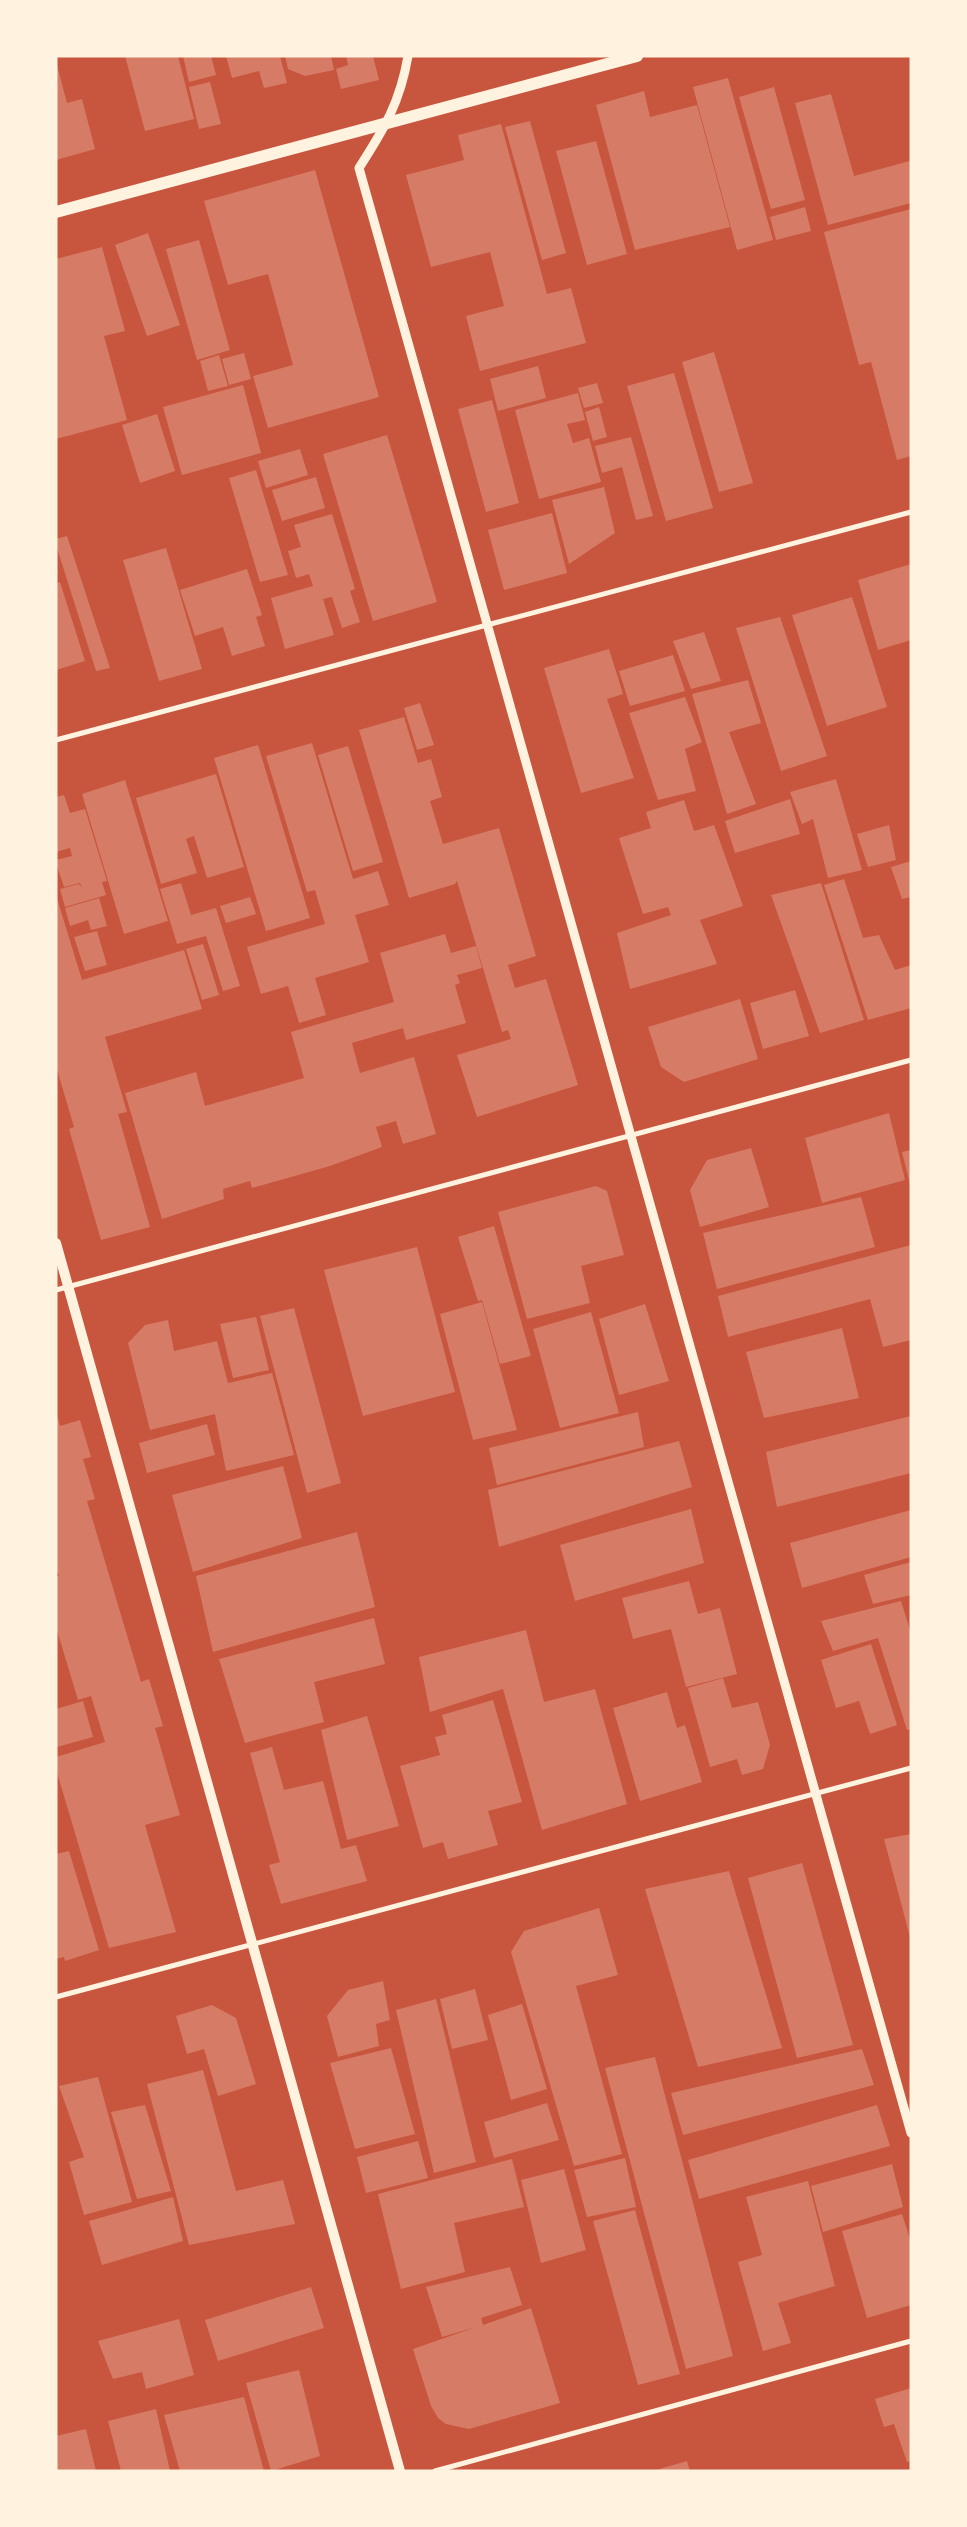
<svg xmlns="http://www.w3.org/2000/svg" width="967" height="2527" viewBox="0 0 967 2527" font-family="'Exo 2',sans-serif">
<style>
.building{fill:#d67c66}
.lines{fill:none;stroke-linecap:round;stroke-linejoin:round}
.minor{stroke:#fff3e0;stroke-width:5}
.tertiary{stroke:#fff3e0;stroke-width:9}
.secondary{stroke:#fff3e0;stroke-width:10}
.primary{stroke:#fff3e0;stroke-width:12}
</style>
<rect width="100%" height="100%" fill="#c8553d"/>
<!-- building -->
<path class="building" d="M 125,56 L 178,56 L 194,119 L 145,131 Z
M 183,56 L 211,56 L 216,75 L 189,82 Z
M 226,56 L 280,56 L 287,83 L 264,88 L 259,71 L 232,78 Z
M 285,56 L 331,56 L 334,70 L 305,76 L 288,69 Z
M 346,56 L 373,56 L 379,80 L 341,89 L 336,69 L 348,65 Z
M 57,65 L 67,103 L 82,99 L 95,149 L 56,160 Z
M 728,78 L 773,240 L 737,250 L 693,87 Z
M 210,82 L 221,124 L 199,129 L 189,87 Z
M 774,87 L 805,200 L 771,209 L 739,97 Z
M 644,91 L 650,117 L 697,105 L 730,227 L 635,250 L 596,105 Z
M 831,94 L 854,176 L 910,161 L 911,203 L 828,225 L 795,103 Z
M 530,121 L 566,253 L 542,260 L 505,127 Z
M 501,124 L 547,294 L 571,288 L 586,343 L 480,371 L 466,316 L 504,306 L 490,252 L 431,267 L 406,175 L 464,160 L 458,135 Z
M 596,141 L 627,254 L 587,265 L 556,151 Z
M 315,170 L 379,397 L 268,428 L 253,376 L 293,365 L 268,274 L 228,285 L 204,201 Z
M 805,207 L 811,231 L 776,240 L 770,217 Z
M 911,209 L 911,456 L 897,460 L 871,362 L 859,365 L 824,232 Z
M 148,233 L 180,325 L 147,336 L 115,245 Z
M 199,240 L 230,350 L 197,360 L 166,249 Z
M 102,247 L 125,331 L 104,336 L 127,420 L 56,439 L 56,259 Z
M 714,352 L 753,483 L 719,492 L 682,362 Z
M 244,353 L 251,379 L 229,385 L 222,359 Z
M 219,355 L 228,386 L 208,391 L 200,361 Z
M 538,366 L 546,398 L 498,411 L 490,379 Z
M 674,373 L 713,508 L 666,521 L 627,386 Z
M 597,383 L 603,403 L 584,408 L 578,388 Z
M 243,385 L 261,453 L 182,475 L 163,407 Z
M 578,393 L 585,420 L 567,424 L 573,443 L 589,438 L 601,482 L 539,499 L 515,410 Z
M 492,400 L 519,503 L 486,512 L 458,409 Z
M 599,407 L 607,437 L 593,441 L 585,412 Z
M 157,414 L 175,471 L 140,483 L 122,425 Z
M 387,435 L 437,602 L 373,621 L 323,454 Z
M 631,437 L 653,516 L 636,520 L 622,467 L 602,473 L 595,446 Z
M 300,449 L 308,475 L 266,488 L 258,461 Z
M 256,470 L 288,575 L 260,582 L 229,478 Z
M 316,477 L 325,508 L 282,521 L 272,490 Z
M 604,487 L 615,533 L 569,564 L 552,500 Z
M 552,513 L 567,573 L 504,590 L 488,530 Z
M 332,514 L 355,589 L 350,591 L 360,622 L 342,628 L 332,597 L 323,599 L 334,635 L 285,649 L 271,598 L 313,586 L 309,574 L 296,578 L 288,551 L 301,547 L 294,525 Z
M 67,536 L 110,668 L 96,671 L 56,545 L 56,539 Z
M 166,548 L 202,669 L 159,681 L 123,560 Z
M 911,564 L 911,640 L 878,650 L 858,580 Z
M 247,569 L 262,615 L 256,617 L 265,646 L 232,656 L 223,627 L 195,636 L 180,590 Z
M 60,582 L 85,661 L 56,670 L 56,584 Z
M 852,597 L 887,707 L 827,726 L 792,615 Z
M 780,617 L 827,756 L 781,771 L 736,628 Z
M 704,632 L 721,681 L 691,689 L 673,641 Z
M 609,649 L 623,694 L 607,699 L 634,778 L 581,793 L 544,668 Z
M 673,655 L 685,691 L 630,706 L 619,671 Z
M 748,680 L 761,723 L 729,732 L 756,804 L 727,814 L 692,694 Z
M 685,697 L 702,742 L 685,749 L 696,791 L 658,800 L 629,713 Z
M 420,703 L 434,745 L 417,750 L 404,708 Z
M 404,717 L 418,763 L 431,759 L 442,797 L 430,801 L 443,844 L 499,828 L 536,956 L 508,965 L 515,988 L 546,979 L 578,1085 L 477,1117 L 457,1055 L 511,1039 L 508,1030 L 502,1032 L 457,881 L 455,884 L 409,898 L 359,730 Z
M 312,743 L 353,879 L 378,871 L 389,905 L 355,915 L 369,962 L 315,978 L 326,1015 L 299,1023 L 288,986 L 261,994 L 247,947 L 325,924 L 315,890 L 307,892 L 266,756 Z
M 258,745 L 310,918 L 266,931 L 214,758 Z
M 348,746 L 383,862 L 353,871 L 318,755 Z
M 216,774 L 244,867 L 207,878 L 194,836 L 186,839 L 197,873 L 161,884 L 136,798 Z
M 836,779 L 862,870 L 828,878 L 813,819 L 802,824 L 790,792 Z
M 125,780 L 168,921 L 124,934 L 82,794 Z
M 64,795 L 70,813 L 85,809 L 107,881 L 102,882 L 106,895 L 65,907 L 60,889 L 79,884 L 82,888 L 80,883 L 64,887 L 56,863 L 56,860 L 72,856 L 70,848 L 56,852 L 56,797 Z
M 790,799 L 800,834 L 735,853 L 725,821 Z
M 684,800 L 694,831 L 714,825 L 743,906 L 700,920 L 717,964 L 630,989 L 617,933 L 671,915 L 668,907 L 643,914 L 619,838 L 651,828 L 646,812 Z
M 889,825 L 896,860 L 868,867 L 857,834 Z
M 911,861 L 911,897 L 902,899 L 891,867 Z
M 844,879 L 863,938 L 879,935 L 895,970 L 911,965 L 911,1008 L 868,1020 L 824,885 Z
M 181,883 L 191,915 L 216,908 L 240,986 L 223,991 L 206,936 L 177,944 L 160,889 Z
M 821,883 L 864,1020 L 820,1033 L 771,895 Z
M 56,895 L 82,980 L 184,950 L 202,1009 L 105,1037 L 127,1112 L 118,1114 L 150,1227 L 101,1240 L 69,1129 L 74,1127 L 56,1066 Z
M 250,897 L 256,914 L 226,923 L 220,906 Z
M 99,898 L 107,926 L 91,930 L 88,920 L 70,926 L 65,908 Z
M 97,931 L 107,965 L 85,971 L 74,937 Z
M 445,934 L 451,953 L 476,946 L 482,968 L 457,975 L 460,983 L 455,985 L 466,1023 L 406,1040 L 403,1028 L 352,1043 L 360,1073 L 414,1057 L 436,1134 L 403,1144 L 396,1121 L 376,1127 L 382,1147 L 330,1166 L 252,1188 L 250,1181 L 223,1189 L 224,1199 L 162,1219 L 125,1093 L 196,1072 L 205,1106 L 304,1078 L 291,1032 L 394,1002 L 380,953 Z
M 203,944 L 219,995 L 202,1000 L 186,949 Z
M 795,990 L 809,1036 L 763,1049 L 750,1003 Z
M 740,999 L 758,1059 L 684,1082 L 661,1067 L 648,1027 Z
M 889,1113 L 905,1180 L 822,1203 L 805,1138 Z
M 751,1148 L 769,1207 L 700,1227 L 690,1190 L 707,1160 Z
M 911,1150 L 911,1184 L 910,1184 L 902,1152 Z
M 596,1186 L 607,1191 L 624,1255 L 581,1266 L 590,1303 L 527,1319 L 498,1212 Z
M 861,1197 L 875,1247 L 717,1289 L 703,1233 Z
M 494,1226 L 531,1356 L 500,1364 L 482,1300 L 478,1301 L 458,1237 Z
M 911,1245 L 911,1340 L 883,1347 L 870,1299 L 728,1337 L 718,1296 Z
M 417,1247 L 455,1392 L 363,1416 L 324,1270 Z
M 482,1302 L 517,1430 L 473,1440 L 440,1314 Z
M 645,1304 L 669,1381 L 619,1395 L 599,1319 Z
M 294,1308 L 341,1483 L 307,1493 L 260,1316 Z
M 591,1312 L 619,1413 L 560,1428 L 533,1329 Z
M 256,1317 L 269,1370 L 233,1378 L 220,1324 Z
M 168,1320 L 174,1351 L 217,1341 L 228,1383 L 272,1373 L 294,1455 L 226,1471 L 215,1414 L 150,1430 L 128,1343 L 145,1325 Z
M 842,1328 L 859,1398 L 764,1418 L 746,1352 Z
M 638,1412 L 644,1447 L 497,1485 L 489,1448 Z
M 57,1415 L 60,1426 L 80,1420 L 91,1457 L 83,1459 L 95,1499 L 87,1501 L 141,1682 L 149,1679 L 163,1726 L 155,1728 L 180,1815 L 145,1825 L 176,1932 L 109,1948 L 56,1769 L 56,1757 L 105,1742 L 91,1696 L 78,1700 L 56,1627 L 56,1577 L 59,1576 L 56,1568 Z
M 911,1416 L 911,1473 L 777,1507 L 766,1452 Z
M 207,1424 L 215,1455 L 147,1473 L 139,1443 Z
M 679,1441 L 692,1487 L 499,1547 L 488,1490 Z
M 283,1466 L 302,1538 L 193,1572 L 172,1495 Z
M 691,1509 L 704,1563 L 575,1601 L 560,1545 Z
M 911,1510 L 911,1557 L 802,1588 L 790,1543 Z
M 357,1532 L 375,1607 L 213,1652 L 196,1576 Z
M 911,1562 L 911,1595 L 873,1604 L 864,1575 Z
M 689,1581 L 698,1614 L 720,1608 L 737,1674 L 686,1687 L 671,1629 L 633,1639 L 622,1598 Z
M 901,1601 L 911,1633 L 911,1729 L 907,1730 L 878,1638 L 833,1651 L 821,1621 Z
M 374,1618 L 385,1664 L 314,1682 L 324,1722 L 245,1743 L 219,1659 Z
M 526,1630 L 544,1702 L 595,1689 L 627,1804 L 542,1830 L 503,1689 L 430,1712 L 419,1657 Z
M 871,1644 L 897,1725 L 870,1734 L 859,1701 L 836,1708 L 821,1660 Z
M 723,1678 L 732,1708 L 758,1702 L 770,1745 L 763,1769 L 742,1775 L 737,1759 L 710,1767 L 688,1688 Z
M 667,1692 L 677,1728 L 685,1725 L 702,1782 L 640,1801 L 613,1708 Z
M 493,1700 L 522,1802 L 488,1811 L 498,1845 L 448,1859 L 443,1842 L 423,1848 L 400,1766 L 440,1755 L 435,1737 L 447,1734 L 442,1715 Z
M 83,1701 L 93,1737 L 57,1747 L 56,1709 Z
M 367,1716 L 399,1826 L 347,1840 L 321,1730 Z
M 272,1747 L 284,1790 L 323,1781 L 341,1849 L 356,1845 L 367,1881 L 281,1904 L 269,1865 L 280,1862 L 250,1753 Z
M 911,1834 L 911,1937 L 910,1937 L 884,1839 Z
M 69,1851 L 99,1950 L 65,1961 L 64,1957 L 56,1959 L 56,1854 Z
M 802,1863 L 853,2045 L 797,2058 L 748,1878 Z
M 729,1871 L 782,2048 L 698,2067 L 645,1889 Z
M 599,1908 L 618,1975 L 576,1986 L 622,2154 L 574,2166 L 511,1952 L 524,1931 Z
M 383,1981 L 390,2020 L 376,2024 L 379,2046 L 338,2057 L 327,2016 L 348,1990 Z
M 475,1989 L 488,2040 L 452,2049 L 440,1999 Z
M 436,1999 L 476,2162 L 434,2173 L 396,2010 Z
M 522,2004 L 547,2089 L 511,2100 L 488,2015 Z
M 212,2005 L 236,2018 L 256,2084 L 218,2096 L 204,2049 L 187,2054 L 176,2016 Z
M 391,2048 L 415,2134 L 355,2149 L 330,2063 Z
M 862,2049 L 874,2085 L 683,2135 L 671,2093 Z
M 655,2057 L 733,2356 L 686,2369 L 605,2068 Z
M 203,2070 L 236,2191 L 283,2180 L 295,2224 L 189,2245 L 147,2084 Z
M 98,2077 L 132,2202 L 84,2215 L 69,2162 L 84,2157 L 59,2086 Z
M 547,2103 L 559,2140 L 494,2158 L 484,2122 Z
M 145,2105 L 171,2191 L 137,2199 L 111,2112 Z
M 877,2105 L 890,2146 L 699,2199 L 688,2160 Z
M 418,2141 L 428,2178 L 366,2193 L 357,2157 Z
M 625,2158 L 636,2207 L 587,2217 L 574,2170 Z
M 512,2159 L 524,2207 L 454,2223 L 465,2272 L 401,2289 L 378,2194 Z
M 892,2164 L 903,2207 L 823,2232 L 811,2186 Z
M 564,2169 L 586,2250 L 541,2263 L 521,2180 Z
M 808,2181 L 835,2286 L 778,2303 L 791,2343 L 763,2351 L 738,2262 L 762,2255 L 746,2197 Z
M 173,2197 L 183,2241 L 102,2265 L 89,2221 Z
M 635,2210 L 680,2374 L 638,2385 L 593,2221 Z
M 902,2214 L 911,2242 L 911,2305 L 867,2318 L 842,2231 Z
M 510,2267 L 522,2305 L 481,2318 L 483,2325 L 531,2308 L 560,2403 L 469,2429 L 446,2424 L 438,2418 L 431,2406 L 413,2349 L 476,2327 L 442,2337 L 426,2287 Z
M 311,2287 L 324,2328 L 218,2361 L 205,2320 Z
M 179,2319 L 194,2375 L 146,2389 L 142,2372 L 113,2379 L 98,2341 Z
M 299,2370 L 320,2456 L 271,2471 L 246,2383 Z
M 911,2388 L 911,2461 L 907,2462 L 894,2424 L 884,2427 L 875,2399 Z
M 244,2397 L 264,2471 L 180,2471 L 164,2415 Z
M 156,2409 L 170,2471 L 121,2471 L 108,2421 Z
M 86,2429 L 96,2471 L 56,2471 L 56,2436 Z
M 687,2461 L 690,2471 L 656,2471 L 656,2470 Z"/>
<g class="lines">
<!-- minor -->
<path class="minor" d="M 56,740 L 911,512
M 56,1290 L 911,1060
M 56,1997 L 911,1768
M 435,2471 L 911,2341"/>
<!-- tertiary -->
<path class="tertiary" d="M 408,56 C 400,103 384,129 359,168 L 911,2133"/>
<!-- secondary -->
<path class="secondary" d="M 56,1243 L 400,2471"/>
<!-- primary -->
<path class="primary" d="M 56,212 L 637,56"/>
</g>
<!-- border -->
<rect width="967" height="2527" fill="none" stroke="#fff3e0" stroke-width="115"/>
</svg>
